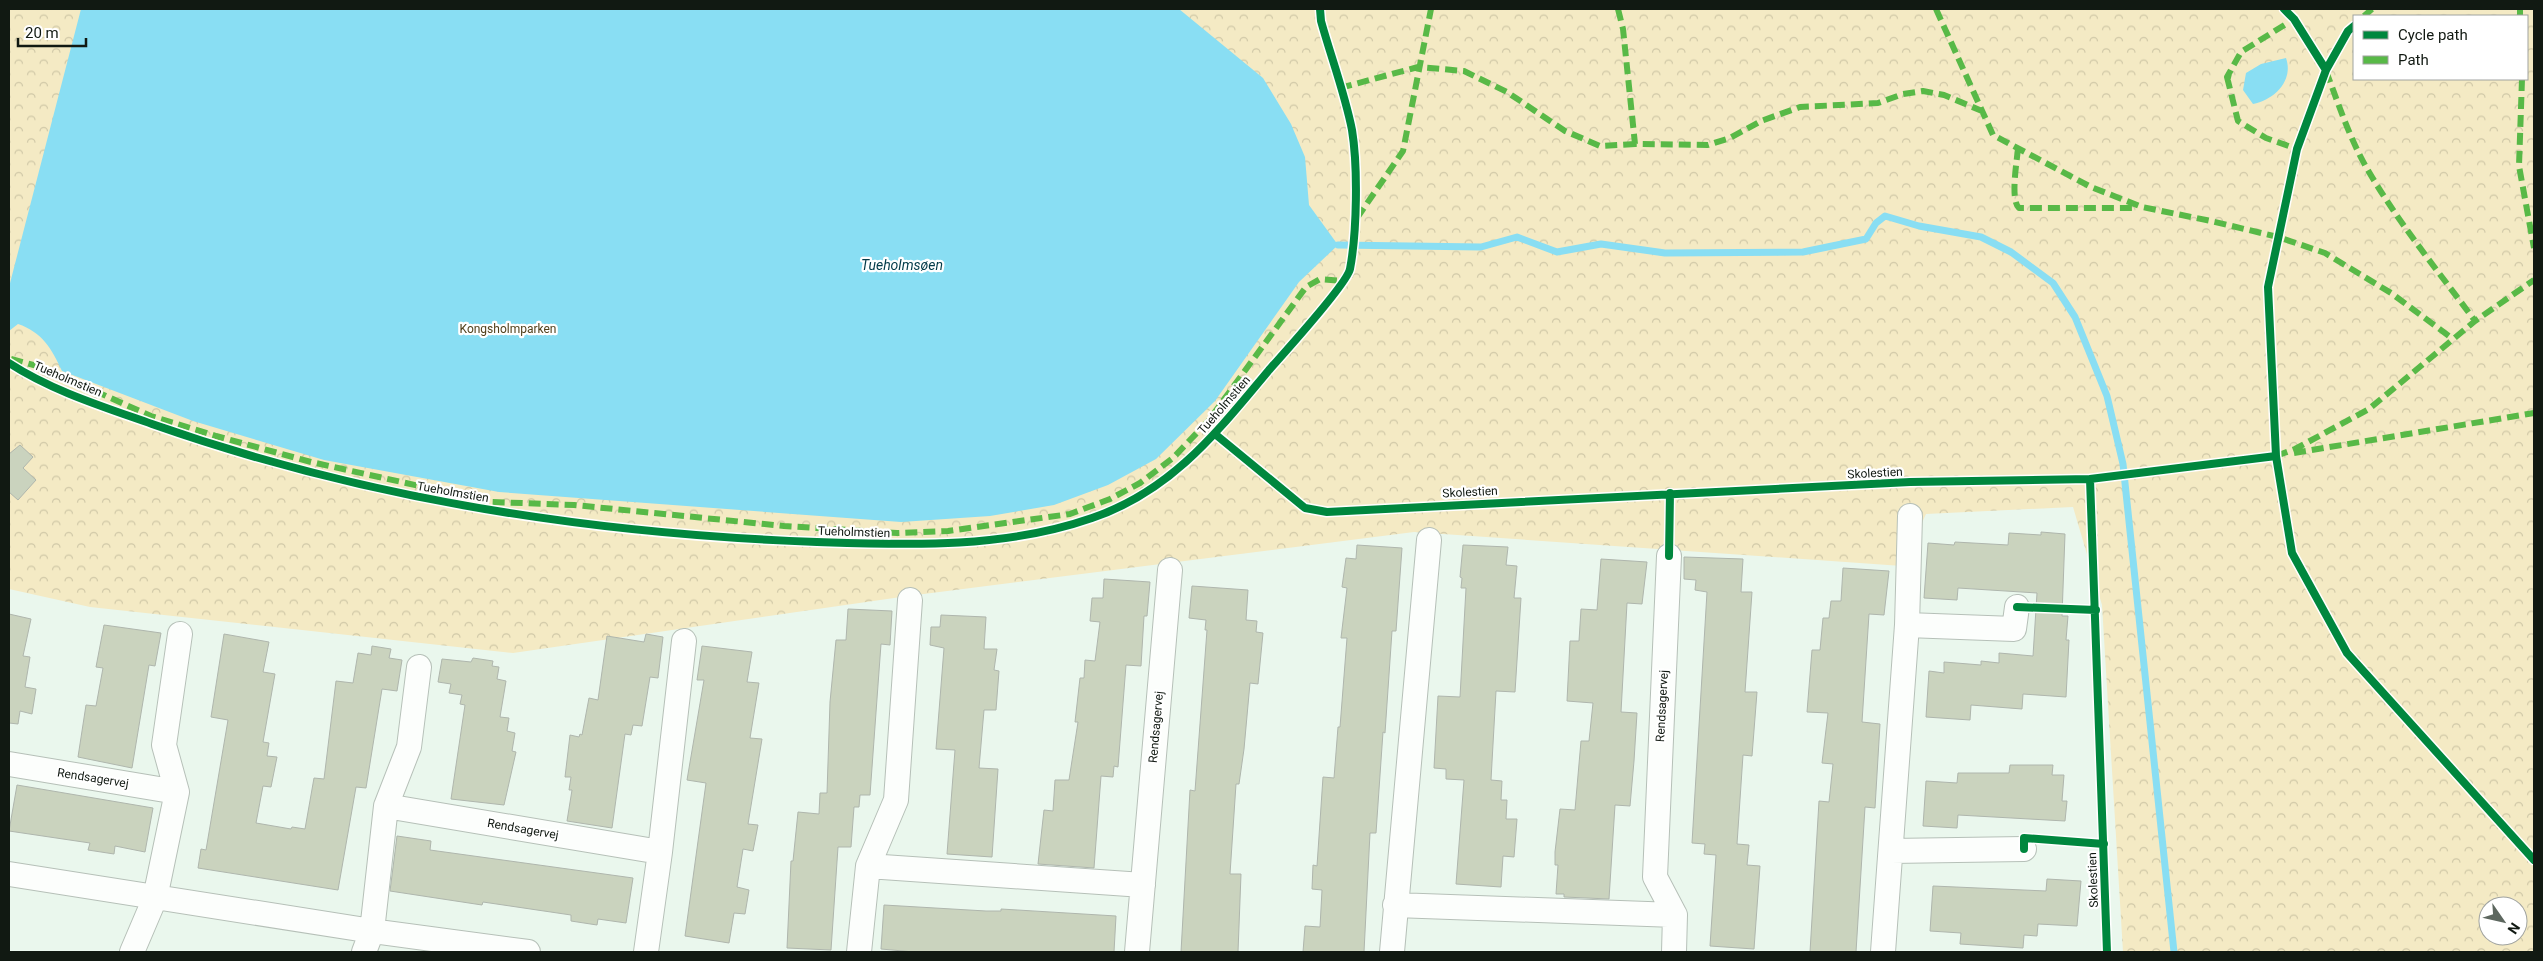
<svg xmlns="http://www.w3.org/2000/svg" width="2543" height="961" viewBox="0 0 2543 961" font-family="Roboto,sans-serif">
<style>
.park{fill:url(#park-crowns);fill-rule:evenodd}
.water{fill:#89def3}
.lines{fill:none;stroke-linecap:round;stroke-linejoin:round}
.stream{stroke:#89def3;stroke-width:7}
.building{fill:#cad3be;stroke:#afb6ad}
.street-casing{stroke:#b6c0b8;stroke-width:26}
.street{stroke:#fcfefc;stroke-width:24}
.quiet{stroke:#58b947;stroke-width:6;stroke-dasharray:12 6;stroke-linecap:butt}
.cycleway-casing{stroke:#fff;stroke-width:11}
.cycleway{stroke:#00873e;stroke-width:8}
.labels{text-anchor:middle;stroke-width:4.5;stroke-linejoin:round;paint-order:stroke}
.park-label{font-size:12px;fill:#52411c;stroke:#fff}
.street-label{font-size:12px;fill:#111912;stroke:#fff}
.water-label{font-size:14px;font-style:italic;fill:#033b49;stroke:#fff}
</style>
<defs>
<pattern id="park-crowns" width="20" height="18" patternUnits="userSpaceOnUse" patternTransform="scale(1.25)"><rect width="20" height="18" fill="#f4eac4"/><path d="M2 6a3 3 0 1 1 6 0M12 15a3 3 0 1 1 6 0" fill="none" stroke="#d0c8a7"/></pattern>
</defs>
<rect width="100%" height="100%" fill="#eaf7ed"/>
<!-- park -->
<path class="park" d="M 9,9 L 2534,9 L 2534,952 L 2123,952 L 2102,605 L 2073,507 L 1926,514 L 1902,566 L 1414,532 L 908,596 L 513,653 L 90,607 L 9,589 ZM 2354,16 L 2527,16 L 2527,79 L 2354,79 ZM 2488,906 L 2518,906 L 2518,936 L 2488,936 Z"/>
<!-- water -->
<path class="water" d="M 81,9 L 1179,9 L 1263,78 L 1291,124 L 1305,157 L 1309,205 L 1338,245 L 1299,282 L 1215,401 L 1156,459 L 1108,485 L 1054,505 L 990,516 L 901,522 L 499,492 L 324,460 L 193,421 L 62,371 C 52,349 42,332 18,324 L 9,331 L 9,287 Z
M 2286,58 C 2294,81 2274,100 2253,104 L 2243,90 L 2246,73 L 2261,64 Z"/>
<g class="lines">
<!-- stream -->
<path class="stream" d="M 1338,245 L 1481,247 L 1517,237 L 1557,252 L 1601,244 L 1665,253 L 1803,252 L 1866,239 L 1876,223 L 1885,216 L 1919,226 L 1981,237 L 2011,252 L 2053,283 L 2075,317 L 2107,396 L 2123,464 L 2174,952"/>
</g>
<!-- building -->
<path class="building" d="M 20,445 L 33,457 L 23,468 L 36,480 L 18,500 L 9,492 L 9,454 Z
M 2041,532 L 2065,534 L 2062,616 L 2068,616 L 2066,640 L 2069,640 L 2066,697 L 2023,694 L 2022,709 L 1971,705 L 1970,720 L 1926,717 L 1929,671 L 1944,673 L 1944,662 L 1981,665 L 1981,661 L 1999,663 L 1999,653 L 2033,656 L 2037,593 L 1958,588 L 1957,600 L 1924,598 L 1928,543 L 1954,545 L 1955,542 L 2008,545 L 2009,533 L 2041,535 Z
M 1357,545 L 1402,548 L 1396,631 L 1392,631 L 1385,733 L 1383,732 L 1376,833 L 1370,833 L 1364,952 L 1303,952 L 1305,926 L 1320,927 L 1322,890 L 1312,889 L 1313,865 L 1317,866 L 1323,777 L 1334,778 L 1338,727 L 1340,727 L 1347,638 L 1341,638 L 1347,588 L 1342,587 L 1346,558 L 1356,559 Z
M 1463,545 L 1508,547 L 1506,565 L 1517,566 L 1514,598 L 1521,598 L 1515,692 L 1496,691 L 1491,780 L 1502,781 L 1501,800 L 1507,800 L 1506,819 L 1517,819 L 1514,857 L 1503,856 L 1501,887 L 1456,884 L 1464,780 L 1446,779 L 1446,769 L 1434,768 L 1438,696 L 1460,697 L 1466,588 L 1461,588 L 1462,578 L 1460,577 Z
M 1684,557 L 1743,559 L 1741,592 L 1752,592 L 1745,692 L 1757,692 L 1752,756 L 1743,755 L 1737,844 L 1749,845 L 1747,865 L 1760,866 L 1754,949 L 1710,946 L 1716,855 L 1704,854 L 1705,844 L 1692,843 L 1707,592 L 1695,590 L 1696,580 L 1684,579 Z
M 1601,559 L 1647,562 L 1642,604 L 1627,603 L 1621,712 L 1637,713 L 1634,761 L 1630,806 L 1615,805 L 1609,899 L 1564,897 L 1564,894 L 1556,894 L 1558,865 L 1555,865 L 1555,852 L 1560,809 L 1575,810 L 1581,741 L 1589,741 L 1593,703 L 1567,701 L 1570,641 L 1579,641 L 1581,609 L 1597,610 Z
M 1843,568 L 1889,571 L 1884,615 L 1869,614 L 1862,722 L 1880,724 L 1875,808 L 1865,807 L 1856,952 L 1810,952 L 1819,801 L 1829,802 L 1833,764 L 1822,763 L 1828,713 L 1807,712 L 1812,650 L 1820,650 L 1823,618 L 1829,618 L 1831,601 L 1841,601 Z
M 1104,579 L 1150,582 L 1147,616 L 1144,616 L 1141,666 L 1126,665 L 1118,767 L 1114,766 L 1113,777 L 1101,776 L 1094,868 L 1038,864 L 1044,810 L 1053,811 L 1055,780 L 1069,780 L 1078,722 L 1075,722 L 1080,678 L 1084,678 L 1085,660 L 1095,661 L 1100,622 L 1090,621 L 1092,598 L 1103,598 Z
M 1192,586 L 1248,590 L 1246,620 L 1257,621 L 1256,632 L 1263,633 L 1258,684 L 1250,683 L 1244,749 L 1239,784 L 1236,784 L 1230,874 L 1241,874 L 1238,952 L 1181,952 L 1190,790 L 1195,791 L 1207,630 L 1205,630 L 1206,620 L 1189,618 Z
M 848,609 L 892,611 L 890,645 L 881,644 L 870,795 L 860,795 L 859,807 L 854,807 L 851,847 L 838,847 L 831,950 L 787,948 L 791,861 L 793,861 L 798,812 L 819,814 L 820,793 L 827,793 L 830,702 L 836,640 L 846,640 Z
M 9,614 L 31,619 L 23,656 L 30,657 L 25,687 L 36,689 L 32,714 L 20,711 L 18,724 L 9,723 Z
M 941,615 L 986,617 L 984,649 L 997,649 L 994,670 L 999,671 L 996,710 L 984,710 L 979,768 L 998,769 L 992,857 L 947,854 L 955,750 L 936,749 L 944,648 L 930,645 L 931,627 L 940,627 Z
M 104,625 L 161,633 L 155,666 L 149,665 L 132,768 L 78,757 L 86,705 L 96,706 L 103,668 L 96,667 Z
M 224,634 L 269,642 L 263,672 L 275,674 L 263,742 L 269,743 L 267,756 L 277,757 L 271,787 L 263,786 L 256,823 L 291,829 L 292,827 L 305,829 L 314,778 L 324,779 L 336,681 L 353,683 L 358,653 L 371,655 L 372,646 L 391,649 L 389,658 L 402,660 L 397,691 L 382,689 L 366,788 L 356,787 L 338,890 L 198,868 L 201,849 L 206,850 L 228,720 L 211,717 Z
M 646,634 L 663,637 L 658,678 L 650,677 L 642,726 L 633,725 L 631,735 L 625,734 L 612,828 L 567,821 L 572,790 L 569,790 L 571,777 L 565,777 L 570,735 L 579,737 L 580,734 L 582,735 L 589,698 L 598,700 L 607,636 L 644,642 Z
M 702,646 L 752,652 L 747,682 L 759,683 L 750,738 L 762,739 L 748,824 L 758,825 L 753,851 L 743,849 L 737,887 L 749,890 L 745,914 L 734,913 L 729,943 L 685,936 L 706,783 L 687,780 L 704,680 L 697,680 Z
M 473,658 L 493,661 L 492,666 L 499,667 L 497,679 L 506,681 L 500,717 L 509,718 L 507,731 L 515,733 L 512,751 L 516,752 L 504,805 L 451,799 L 465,705 L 460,704 L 462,695 L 449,693 L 451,684 L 438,682 L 442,659 L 471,662 Z
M 2010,765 L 2053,765 L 2052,775 L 2064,775 L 2062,801 L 2067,801 L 2065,821 L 1958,815 L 1957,828 L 1923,826 L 1926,781 L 1957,783 L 1958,773 L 2009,773 Z
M 17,785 L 153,808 L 145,852 L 115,846 L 114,854 L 88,850 L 90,843 L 9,831 Z
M 397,836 L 431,841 L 430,850 L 633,878 L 626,923 L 598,919 L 597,925 L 571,921 L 571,915 L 483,902 L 482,905 L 390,891 Z
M 2047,879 L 2081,881 L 2077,926 L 2038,924 L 2037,936 L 2024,935 L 2023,948 L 1960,944 L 1961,933 L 1930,931 L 1933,886 L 2046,891 Z
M 884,905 L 986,911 L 1001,911 L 1001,909 L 1116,916 L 1114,952 L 914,952 L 881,949 Z"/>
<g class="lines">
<defs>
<path id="street" d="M 1669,556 L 1655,877 L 1675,915 L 1674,952
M 1907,625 L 2014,629 L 2017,607
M 9,764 L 177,792
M 386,806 L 660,852
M 1891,851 L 2024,849
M 868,866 L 1143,885
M 9,874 L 372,931 L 528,952
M 1395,905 L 1675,915
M 132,952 L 155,898 L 177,792 L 164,745 L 180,634
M 364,952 L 372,931 L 386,806 L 409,747 L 419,667
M 646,952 L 660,852 L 684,641
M 859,952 L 868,866 L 896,800 L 910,600
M 1137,952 L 1170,570
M 1392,952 L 1429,540
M 1883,952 L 1907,625 L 1910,516"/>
</defs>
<!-- street casing -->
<use href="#street" class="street-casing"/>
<!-- street -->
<use href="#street" class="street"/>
<!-- quiet -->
<path class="quiet" d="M 1618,9 L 1623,29 L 1635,144 L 1708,145 L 1730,138 L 1761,121 L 1800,107 L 1878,103 L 1903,94 L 1923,91 L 1944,95 L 1982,111
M 1936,9 L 1993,135 L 2091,187 L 2142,207 L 2211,221 L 2278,237 L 2325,253 L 2391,293 L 2453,339
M 2520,9 L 2520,16
M 2364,16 L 2372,9
M 2326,71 C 2339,105 2350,140 2369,172 C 2400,225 2439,272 2475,321
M 2227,77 L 2238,121 L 2266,138 L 2297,149
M 2231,78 L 2227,77 L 2241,52 L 2294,19
M 2522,79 L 2519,166 L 2534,248
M 1340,88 L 1418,67 L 1464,71 L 1507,92 L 1565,131 L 1600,146 L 1635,144
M 2018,148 C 2017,161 2010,200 2019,208 L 2137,208
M 1357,218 L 1403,151 L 1431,9
M 11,359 L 41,367 L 151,416 L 216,436 L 311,462 L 492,502 L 574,505 L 784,526 L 897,533 L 948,531 L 1070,514 L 1110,499 L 1140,483 L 1173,458 L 1209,420 L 1306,287 L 1320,279 L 1344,281
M 2294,453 L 2534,413
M 2276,456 L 2295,449 L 2369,409 L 2475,321 L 2534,280"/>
<defs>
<path id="cycleway" d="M 2284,9 L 2294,19 L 2326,70
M 2354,26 L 2348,31 L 2326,70 L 2297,149 L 2268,287 L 2276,456 L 2292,553 L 2347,653 L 2534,860
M 9,363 C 52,391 104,407 152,424 C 365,499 592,534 817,542 C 909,545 1003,549 1092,518 C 1172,491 1217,432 1269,370 C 1284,353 1347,284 1350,269 C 1357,232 1358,167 1352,130 C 1345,94 1331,57 1321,21 L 1320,9
M 1215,434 L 1305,508 L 1327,512 L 1910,482 L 2090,479 L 2107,952
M 2090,479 L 2276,456
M 1669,556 L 1670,493
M 2017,607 L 2096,610
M 2024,849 L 2024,838 L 2104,844"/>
</defs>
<!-- cycleway casing -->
<use href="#cycleway" class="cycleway-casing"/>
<!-- cycleway -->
<use href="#cycleway" class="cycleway"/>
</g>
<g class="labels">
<!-- park labels -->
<g class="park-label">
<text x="508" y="333">Kongsholmparken</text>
</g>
<!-- street labels -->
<g class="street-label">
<text transform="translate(68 379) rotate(23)" y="4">Tueholmstien</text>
<text transform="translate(1224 405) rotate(-49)" y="4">Tueholmstien</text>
<text transform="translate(1875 473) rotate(-3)" y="4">Skolestien</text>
<text transform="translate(453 492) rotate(10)" y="4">Tueholmstien</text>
<text transform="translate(1470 492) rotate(-3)" y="4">Skolestien</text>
<text transform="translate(854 532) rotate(2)" y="4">Tueholmstien</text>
<text transform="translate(1662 706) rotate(-87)" y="4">Rendsagervej</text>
<text transform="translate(1156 727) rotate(-85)" y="4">Rendsagervej</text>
<text transform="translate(93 778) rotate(9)" y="4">Rendsagervej</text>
<text transform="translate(523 829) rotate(10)" y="4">Rendsagervej</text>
<text transform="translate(2093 880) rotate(-92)" y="4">Skolestien</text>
</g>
<!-- water labels -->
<g class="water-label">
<text x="902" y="270">Tueholmsøen</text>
</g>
</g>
<!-- border -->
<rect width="2543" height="961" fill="none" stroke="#111912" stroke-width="20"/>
<!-- legend -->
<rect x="2353" y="15" width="175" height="65" fill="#ffffff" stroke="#a0a3a0"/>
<rect x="2363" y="31" width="25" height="8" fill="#00873e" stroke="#a0a3a0"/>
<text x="2398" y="40" font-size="15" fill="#111912">Cycle path</text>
<rect x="2363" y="56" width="25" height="8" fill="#58b947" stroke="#a0a3a0"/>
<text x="2398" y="65" font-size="15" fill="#111912">Path</text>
<!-- north arrow -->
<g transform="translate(2503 921) rotate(124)"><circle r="24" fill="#ffffff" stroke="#a0a3a0"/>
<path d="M0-4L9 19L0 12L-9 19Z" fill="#5d675f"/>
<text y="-8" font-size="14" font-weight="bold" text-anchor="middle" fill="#111912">N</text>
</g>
<!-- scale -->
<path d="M18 38v8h68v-8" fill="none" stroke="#111912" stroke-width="2.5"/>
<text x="25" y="38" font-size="15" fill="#111912" stroke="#ffffff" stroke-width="4" paint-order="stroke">20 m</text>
</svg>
